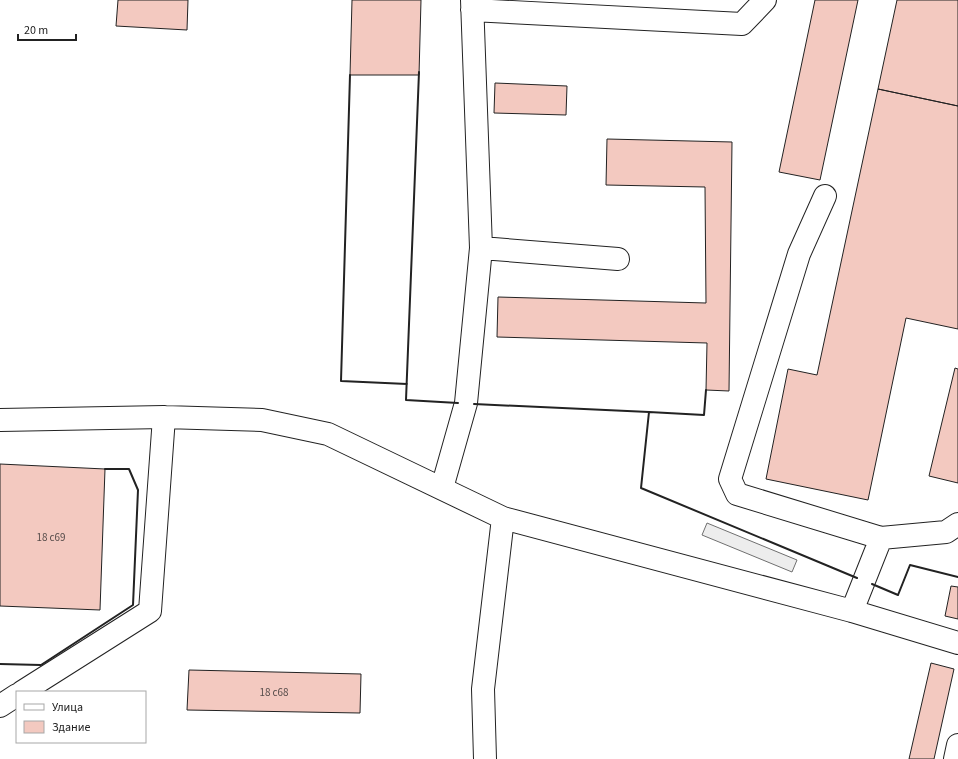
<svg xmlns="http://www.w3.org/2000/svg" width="958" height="759" viewBox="0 0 958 759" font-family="'Source Sans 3',sans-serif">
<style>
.parking{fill:#ededed;stroke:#6f6f6f}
.building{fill:#f3c9c0;stroke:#222}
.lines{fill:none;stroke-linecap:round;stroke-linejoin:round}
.minor-casing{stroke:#222;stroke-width:24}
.minor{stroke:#fff;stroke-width:22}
.wall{stroke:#222;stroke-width:2}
.labels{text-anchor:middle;stroke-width:3;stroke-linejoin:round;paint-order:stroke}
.number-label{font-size:11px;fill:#564c4a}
</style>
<rect width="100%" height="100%" fill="#fff"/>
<!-- parking -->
<path class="parking" d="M 707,523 L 797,560 L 792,572 L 702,535 Z"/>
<!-- building -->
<path class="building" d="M 118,0 L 188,0 L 187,30 L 116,26 Z
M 352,0 L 421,0 L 419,75 L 350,75 Z
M 815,0 L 858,0 L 820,180 L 779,172 Z
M 897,0 L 958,0 L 958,106 L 878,89 Z
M 495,83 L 567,86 L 566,115 L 494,113 Z
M 878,89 L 958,106 L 958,329 L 906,318 L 868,500 L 766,479 L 788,369 L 817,375 Z
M 607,139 L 732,142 L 729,391 L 706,390 L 707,343 L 497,337 L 498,297 L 706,303 L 705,187 L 606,185 Z
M 955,368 L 958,369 L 958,483 L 929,476 Z
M 0,464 L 105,469 L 100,610 L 0,606 Z
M 951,586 L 958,587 L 958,619 L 945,616 Z
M 931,663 L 954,669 L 934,759 L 909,759 Z
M 189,670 L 361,674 L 360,713 L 187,710 Z"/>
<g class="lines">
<defs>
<path id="minor" d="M 472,10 L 742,24 L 765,0
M 825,196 L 799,254 L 730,479 L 737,494 L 881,538
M 481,248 L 618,259
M 0,420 L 164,417 L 262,420 L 328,434 L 503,518 L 852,611 L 958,643
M 442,488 L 466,403 L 481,248 L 472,0
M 852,611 L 881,538 L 946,532 L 958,524
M 22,692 L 150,611 L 164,417
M 0,706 L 17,695
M 485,759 L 483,689 L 503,518
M 955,759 L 958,745"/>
</defs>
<!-- minor casing -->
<use href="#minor" class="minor-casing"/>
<!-- minor -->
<use href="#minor" class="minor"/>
<!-- wall -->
<path class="wall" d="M 419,72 L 406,400 L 458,403
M 350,75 L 341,381 L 407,384
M 474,404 L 649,412 L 641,488 L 857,578
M 649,412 L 704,415 L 706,390
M 872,584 L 898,595 L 910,565 L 958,577
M 0,664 L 41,665 L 133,605 L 138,490 L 129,469 L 105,469"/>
</g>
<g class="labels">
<!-- number labels -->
<g class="number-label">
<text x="51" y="541">18 с69</text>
<text x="274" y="696">18 с68</text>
</g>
</g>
<!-- legend -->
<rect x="16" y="691" width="130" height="52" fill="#ffffff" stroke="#a7a7a7"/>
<rect x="24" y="704" width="20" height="6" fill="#ffffff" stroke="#a7a7a7"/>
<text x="52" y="711" font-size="12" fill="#222222">Улица</text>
<rect x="24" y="721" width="20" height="12" fill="#f3c9c0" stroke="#a7a7a7"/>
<text x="52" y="731" font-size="12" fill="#222222">Здание</text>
<!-- scale -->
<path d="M18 34v6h58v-6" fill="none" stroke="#222222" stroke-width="2"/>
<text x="24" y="34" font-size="12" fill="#222222" stroke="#ffffff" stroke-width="3" paint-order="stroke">20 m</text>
</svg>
